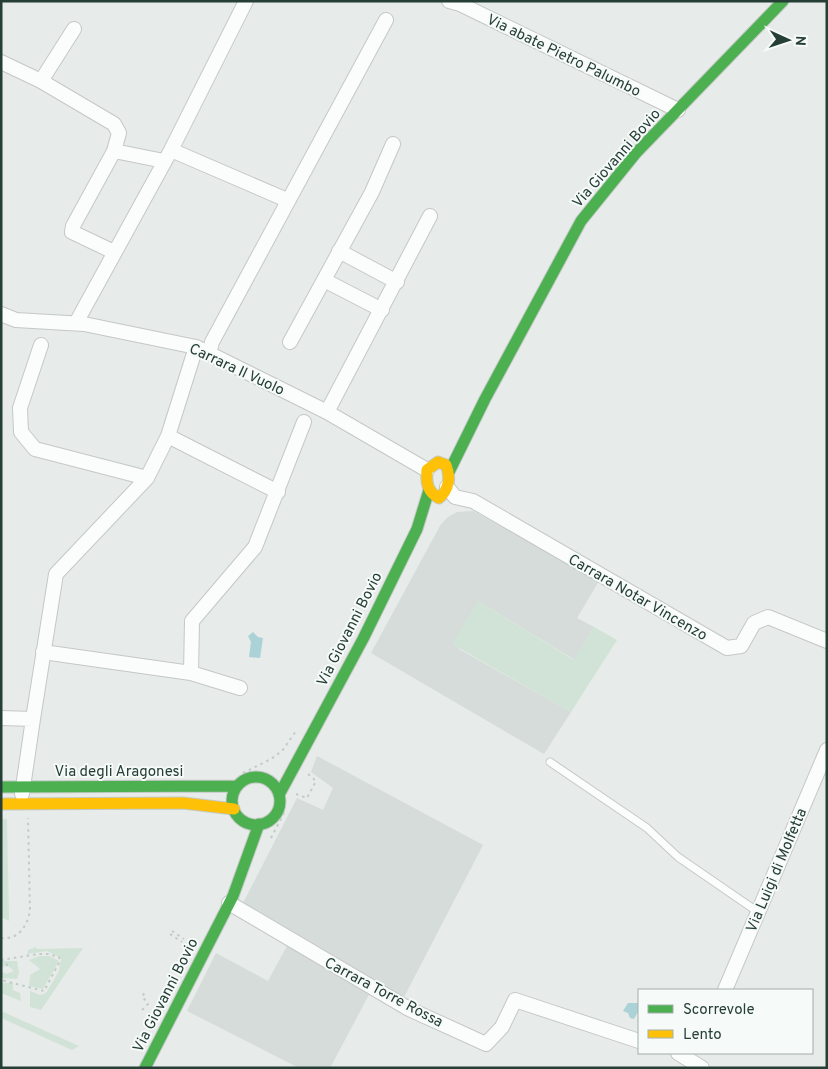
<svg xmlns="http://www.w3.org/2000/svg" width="828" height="1069" viewBox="0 0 828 1069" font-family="Overpass,sans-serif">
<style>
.built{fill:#d5dcd9}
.green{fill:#d1e3d6}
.water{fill:#abd2d7}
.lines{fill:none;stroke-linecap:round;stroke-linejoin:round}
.lane-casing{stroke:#c4c8c6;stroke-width:9}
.street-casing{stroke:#c4c8c6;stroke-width:16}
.fast-casing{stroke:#c3c9c6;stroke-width:13}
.slow-casing{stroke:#c3c9c6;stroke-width:13}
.path{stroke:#c2cbc7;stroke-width:2;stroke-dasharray:2.5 4;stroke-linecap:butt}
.lane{stroke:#fbfcfc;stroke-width:7}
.street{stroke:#fbfcfc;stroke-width:14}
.fast{stroke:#4caf50;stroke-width:11}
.slow{stroke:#ffc107;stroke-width:11}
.labels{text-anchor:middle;stroke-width:4;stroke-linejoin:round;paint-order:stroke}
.street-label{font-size:15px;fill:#253e36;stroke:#f6faf8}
</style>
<rect width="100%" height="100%" fill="#e7ebe9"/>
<!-- built -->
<path class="built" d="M 473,511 L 599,581 L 577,618 L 594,627 L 575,660 L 478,601 L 459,649 L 571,712 L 544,754 L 371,653 L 441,524 L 448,517 L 457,512 Z
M 317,756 L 483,845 L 403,999 L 242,905 L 297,798 L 323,810 L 333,788 L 311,772 Z
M 288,944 L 373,987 L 330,1068 L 299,1068 L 187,1011 L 216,953 L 268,981 Z"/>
<!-- green -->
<path class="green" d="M 478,601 L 574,660 L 594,627 L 617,640 L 571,712 L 452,644 Z
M 1,819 L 7,819 L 9,921 L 1,917 Z
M 36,947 L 37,949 L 83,948 L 41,1010 L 30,1007 L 30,991 L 40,995 L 46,993 L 59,971 L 61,958 L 47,951 L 27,954 L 28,950 Z
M 40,956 L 49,956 L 59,961 L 43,989 L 29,986 L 30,975 L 40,969 L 29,960 Z
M 1,961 L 17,961 L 19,972 L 17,979 L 1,978 L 1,971 L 6,974 L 14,971 L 8,966 L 1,967 Z
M 1,983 L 13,983 L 13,990 L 20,993 L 21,1001 L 1,993 Z
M 1,1011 L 79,1046 L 72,1050 L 1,1018 Z"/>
<!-- water -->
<path class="water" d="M 253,632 L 258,637 L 263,638 L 260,658 L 249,657 L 251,642 L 248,636 Z
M 628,1003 L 639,1003 L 639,1010 L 634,1019 L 630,1018 L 628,1013 L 623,1011 Z"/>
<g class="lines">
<defs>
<path id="lane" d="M 550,762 L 647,828 L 678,857 L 758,912"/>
<path id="street" d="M 449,1 L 460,4 L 678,110
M 1,62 L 41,81 L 114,124 L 119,133 L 114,151 L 73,226 L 72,232 L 114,252
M 41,81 L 74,29
M 171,150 L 287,200
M 114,151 L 164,161
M 339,251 L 397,282
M 324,280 L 382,310
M 1,314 L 16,320 L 84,324 L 196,347 L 327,412 L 427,470
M 76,323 L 171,150 L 246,1
M 290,342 L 372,192 L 393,144
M 209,354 L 212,342 L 386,20
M 327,412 L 430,216
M 168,436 L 278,492
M 147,478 L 168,436 L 196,347
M 447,487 L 455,497 L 473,501 L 727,648 L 741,646 L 754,623 L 768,617 L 827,641
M 43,652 L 191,673 L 192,621 L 255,547 L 304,422
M 191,673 L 240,688
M 1,718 L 33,719 L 56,574 L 147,478 L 35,449 L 21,432 L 20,408 L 41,345
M 22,794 L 33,719
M 229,903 L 409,1009 L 486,1044 L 502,1027 L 515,1000 L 639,1041
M 725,990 L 827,750
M 678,1053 L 702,1068"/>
<path id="fast" d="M 449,472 L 485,399 L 581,221 L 636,153 L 783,1
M232 801a24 24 0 1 1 48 0a24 24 0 1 1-48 0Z
M 1,787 L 237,786
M 279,795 L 363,639 L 417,529 L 429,490
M 145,1068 L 233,896 L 259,824"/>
<path id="slow" d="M 438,462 L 446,465 C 451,477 449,490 439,498 C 427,492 426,482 427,470 Z
M 1,804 L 183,803 L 234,809"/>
</defs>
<!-- lane casing -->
<use href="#lane" class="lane-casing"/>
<!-- street casing -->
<use href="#street" class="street-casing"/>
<!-- fast casing -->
<use href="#fast" class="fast-casing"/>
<!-- slow casing -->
<use href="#slow" class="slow-casing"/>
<!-- path -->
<path class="path" d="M 243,773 L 271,759 L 282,751 L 296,731
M 296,794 L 307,798 L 316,781 L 307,773
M 271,838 L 286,809
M 172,931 L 184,939
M 170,934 L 182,942
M 1,938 C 19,940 27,926 30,911 L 28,818
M 1,960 L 38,954 L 48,954 L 59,957 L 60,961 L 44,991 L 1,980
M 7,966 L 7,960
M 142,1010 L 148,1004 L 142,996 L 147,991"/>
<!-- lane -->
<use href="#lane" class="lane"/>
<!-- street -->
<use href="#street" class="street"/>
<!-- fast -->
<use href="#fast" class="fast"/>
<!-- slow -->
<use href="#slow" class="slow"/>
</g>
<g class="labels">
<!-- street labels -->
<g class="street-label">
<text transform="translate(564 55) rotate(26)" y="5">Via abate Pietro Palumbo</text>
<text transform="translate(616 158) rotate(-49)" y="5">Via Giovanni Bovio</text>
<text transform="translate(237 369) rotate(25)" y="5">Carrara Il Vuolo</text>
<text transform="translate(638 597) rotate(30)" y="5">Carrara Notar Vincenzo</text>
<text transform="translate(349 629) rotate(-63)" y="5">Via Giovanni Bovio</text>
<text x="119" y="776">Via degli Aragonesi</text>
<text transform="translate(776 870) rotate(-67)" y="5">Via Luigi di Molfetta</text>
<text transform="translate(384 992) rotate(28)" y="5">Carrara Torre Rossa</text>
<text transform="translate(165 995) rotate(-63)" y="5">Via Giovanni Bovio</text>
</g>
</g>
<!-- border -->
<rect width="828" height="1069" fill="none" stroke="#253e36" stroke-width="5"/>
<!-- legend -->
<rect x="638" y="989" width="175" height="65" fill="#f6faf8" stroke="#a2afaa"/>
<rect x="648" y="1005" width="25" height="8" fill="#4caf50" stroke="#a2afaa"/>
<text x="683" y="1014" font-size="15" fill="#253e36">Scorrevole</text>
<rect x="648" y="1030" width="25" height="8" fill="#ffc107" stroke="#a2afaa"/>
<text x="683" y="1039" font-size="15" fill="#253e36">Lento</text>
<!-- north arrow -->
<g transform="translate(788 40) rotate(93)" stroke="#f6faf8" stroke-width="4" paint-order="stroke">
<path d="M0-4L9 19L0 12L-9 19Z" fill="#253e36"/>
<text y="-8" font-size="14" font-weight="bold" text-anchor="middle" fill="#253e36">N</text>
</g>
</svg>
